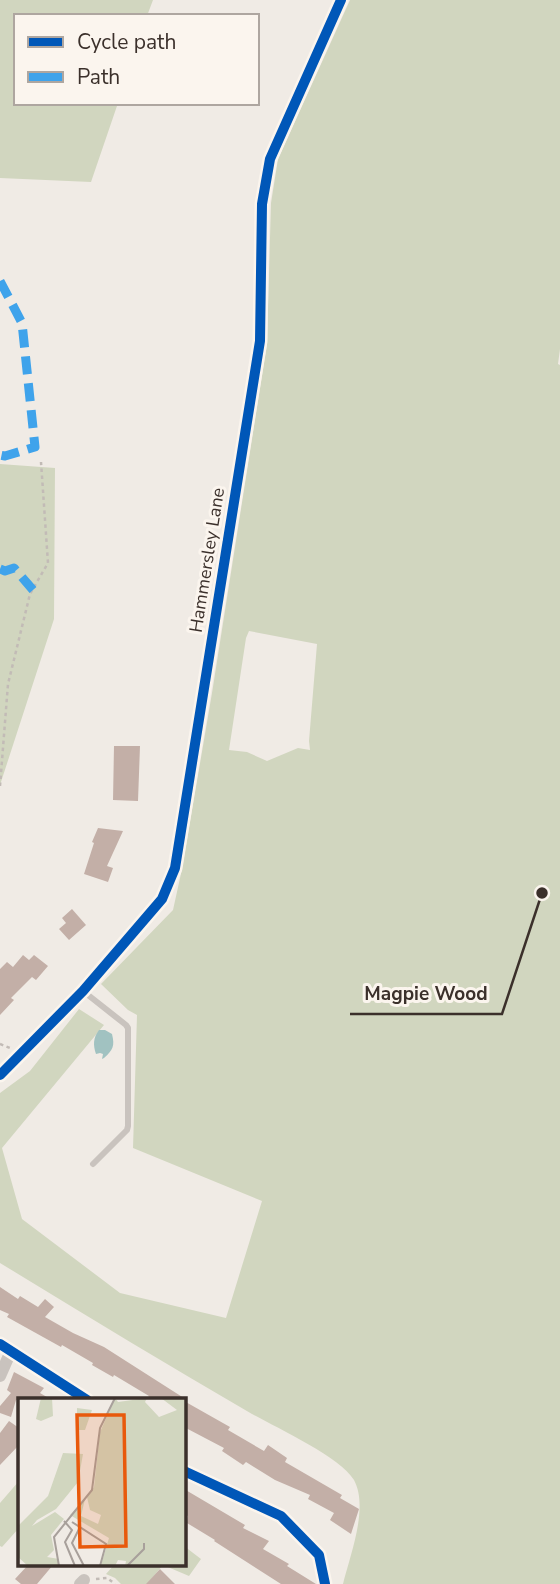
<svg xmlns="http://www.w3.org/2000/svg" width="560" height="1584" viewBox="0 0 560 1584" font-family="'Nunito Sans',sans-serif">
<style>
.green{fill:#d1d6bf;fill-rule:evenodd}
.water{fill:#a1c2c1}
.building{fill:#c3afa7}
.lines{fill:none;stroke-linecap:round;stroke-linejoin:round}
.path{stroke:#c2bbb6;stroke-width:2.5;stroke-dasharray:3.5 3.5;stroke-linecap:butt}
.service{stroke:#c9c3be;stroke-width:6}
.minor{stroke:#c9c3be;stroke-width:12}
.quiet{stroke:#3fa3eb;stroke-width:9;stroke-dasharray:18 9;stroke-linecap:butt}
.cycleway-casing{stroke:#fbf5ee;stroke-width:15}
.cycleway{stroke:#0057b8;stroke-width:10}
.labels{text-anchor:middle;stroke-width:6;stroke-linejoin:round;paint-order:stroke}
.street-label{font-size:18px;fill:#3b302b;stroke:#fbf5ee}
.inset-road{fill:none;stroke:#a8a09b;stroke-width:2}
.view{fill:#e8590c;fill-opacity:0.15;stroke:#e8590c;stroke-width:3.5}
.inset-edge{fill:none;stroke:#3b302b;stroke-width:3.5}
.leader{fill:none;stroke:#3b302b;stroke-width:2.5}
.callout-dot{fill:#3b302b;stroke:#fbf5ee;stroke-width:2.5}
.callout-label{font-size:19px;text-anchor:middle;font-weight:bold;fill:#3b302b;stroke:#fbf5ee;stroke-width:6;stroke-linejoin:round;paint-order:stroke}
</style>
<rect width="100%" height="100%" fill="#f0ebe5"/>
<!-- green -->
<path class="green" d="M 0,0 L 153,0 L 147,16 L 16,16 L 16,103 L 118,103 L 91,182 L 0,178 Z
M 350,0 L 560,0 L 560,349 L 558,364 L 560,365 L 560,1584 L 343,1584 C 350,1555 369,1508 354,1480 C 340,1457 277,1428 252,1414 C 167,1365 84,1314 0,1263 L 0,1093 L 30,1071 L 79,1009 L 104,1025 L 2,1148 L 22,1219 L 120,1293 L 226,1318 L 262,1201 L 133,1148 L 137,1015 L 128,1010 L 101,984 L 173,910 L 182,869 L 212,693 L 267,344 L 271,203 L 278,159 ZM 249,631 L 317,644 L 309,741 L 310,750 L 298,748 L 267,761 L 247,752 L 229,750 L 246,638 Z
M 0,464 L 55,468 L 54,619 L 0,785 Z
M 19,1481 L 19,1528 L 2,1547 L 0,1546 L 0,1503 Z
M 184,1546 L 201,1559 L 189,1576 L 163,1565 L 147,1584 L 121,1584 L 115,1578 L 106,1574 L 114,1565 L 184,1565 Z"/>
<!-- water -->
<path class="water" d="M 99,1030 L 105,1030 L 112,1034 C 115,1046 113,1050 104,1058 L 102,1059 L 103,1054 L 100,1053 L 96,1054 C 93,1045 93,1038 99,1030 Z"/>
<!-- building -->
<path class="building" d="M 114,746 L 140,746 L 138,801 L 113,800 Z
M 98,828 L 123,831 L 107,866 L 113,868 L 108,882 L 84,874 L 94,843 L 92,842 Z
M 72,909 L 86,925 L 69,940 L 59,929 L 66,923 L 62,918 Z
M 23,955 L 29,960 L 34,955 L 48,966 L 36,980 L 32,977 L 11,998 L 14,1000 L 0,1015 L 0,969 L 7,962 L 13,967 Z
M 0,1287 L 18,1299 L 20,1296 L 38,1307 L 45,1299 L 54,1307 L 45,1317 L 73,1333 L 104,1347 L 187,1400 L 146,1400 L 149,1396 L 114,1375 L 113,1377 L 92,1365 L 93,1363 L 62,1345 L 61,1347 L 7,1317 L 9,1314 L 0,1310 Z
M 14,1372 L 44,1388 L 40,1393 L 52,1400 L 16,1400 L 11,1417 L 0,1413 L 0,1406 L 11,1393 L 7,1390 Z
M 184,1401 L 230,1427 L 228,1430 L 264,1451 L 268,1445 L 287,1458 L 285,1462 L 342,1495 L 340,1498 L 359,1509 L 351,1534 L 330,1520 L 334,1513 L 308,1499 L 310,1495 L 275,1480 L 246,1462 L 243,1465 L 222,1451 L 224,1448 L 184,1427 Z
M 9,1421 L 19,1428 L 19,1445 L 0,1465 L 0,1433 Z
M 184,1489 L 245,1525 L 243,1528 L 269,1541 L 263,1549 L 289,1564 L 287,1566 L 316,1584 L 281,1584 L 214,1541 L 215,1540 L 187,1523 L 188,1516 L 184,1514 Z
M 28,1565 L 53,1565 L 37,1584 L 21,1584 L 15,1579 Z
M 160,1569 L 175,1584 L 146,1584 Z"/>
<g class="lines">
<!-- path -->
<path class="path" d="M 0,786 L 8,684 L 30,594 L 48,563 L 41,462
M 0,1044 L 10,1048
M 96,1579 L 107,1578 L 115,1584"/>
<!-- service -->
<path class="service" d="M 83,991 L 126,1025 L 128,1028 L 128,1126 L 127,1130 L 93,1164"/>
<!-- minor -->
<path class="minor" d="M 0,1075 L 83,991 L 162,899 L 175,868 L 260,341 L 262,204 L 270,159 L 341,0
M 0,1344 L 87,1400
M 0,1376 L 11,1351
M 184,1471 L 281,1516 L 319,1555 L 325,1584
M 80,1584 L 84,1580"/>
<!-- quiet -->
<path class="quiet" d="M 0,281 L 22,323 L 35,447 L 5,456 L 0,455
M 0,569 L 5,571 L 14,568 L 33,590"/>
<defs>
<path id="cycleway" d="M 0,1075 L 83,991 L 162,899 L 175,868 L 260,341 L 262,204 L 270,159 L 341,0
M 0,1344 L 87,1400
M 184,1471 L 281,1516 L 319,1555 L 325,1584"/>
</defs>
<!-- cycleway casing -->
<use href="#cycleway" class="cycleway-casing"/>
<!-- cycleway -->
<use href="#cycleway" class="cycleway"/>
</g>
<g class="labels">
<!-- street labels -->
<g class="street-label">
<text transform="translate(207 560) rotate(-81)" y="6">Hammersley Lane</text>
</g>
</g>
<!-- overview -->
<g transform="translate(18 1398)">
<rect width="168" height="168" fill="#f0ebe5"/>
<path d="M 23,0 L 34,0 L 35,18 L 23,23 L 18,21 ZM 97,0 L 100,4 L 129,0 L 127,4 L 141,19 L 159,12 L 143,0 L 168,0 L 168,168 L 107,168 L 108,163 L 100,162 L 97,168 L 83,167 L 91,140 L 52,117 L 67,101 L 63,118 L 80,126 L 83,117 L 72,112 L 69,99 L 76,89 L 82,34 ZM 59,10 L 74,12 L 67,32 L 59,32 ZM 45,55 L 65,56 L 60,84 L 38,111 L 19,122 L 14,128 L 37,114 L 46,121 L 33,137 L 36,152 L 29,159 L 41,161 L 40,168 L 10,168 L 0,159 L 0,128 L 30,98 Z" fill="#d1d6bf"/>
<path class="inset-road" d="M 46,123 L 54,132 L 47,144 L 57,168M 54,124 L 88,146 L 82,168M 62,129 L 54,145 L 66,168M 41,168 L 36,139 L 74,92 L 82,30 L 97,0M 109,168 L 126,151 L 126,145"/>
<path class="view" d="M 59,17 L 106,17 L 108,148 L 62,149 Z"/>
<rect width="168" height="168" class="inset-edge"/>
</g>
<!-- callouts -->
<path class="leader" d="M542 893L502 1014H350"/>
<circle class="callout-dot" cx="542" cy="893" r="7"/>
<g class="callout-label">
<text x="426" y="1000">Magpie Wood</text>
</g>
<!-- legend -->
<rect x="14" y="14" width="245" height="91" fill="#fbf5ee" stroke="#aea6a0" stroke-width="2"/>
<rect x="28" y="37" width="35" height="10" fill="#0057b8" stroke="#aea6a0" stroke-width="2"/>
<text x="77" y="49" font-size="21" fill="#3b302b">Cycle path</text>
<rect x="28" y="72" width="35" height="10" fill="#3fa3eb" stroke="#aea6a0" stroke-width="2"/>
<text x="77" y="84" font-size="21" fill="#3b302b">Path</text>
</svg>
